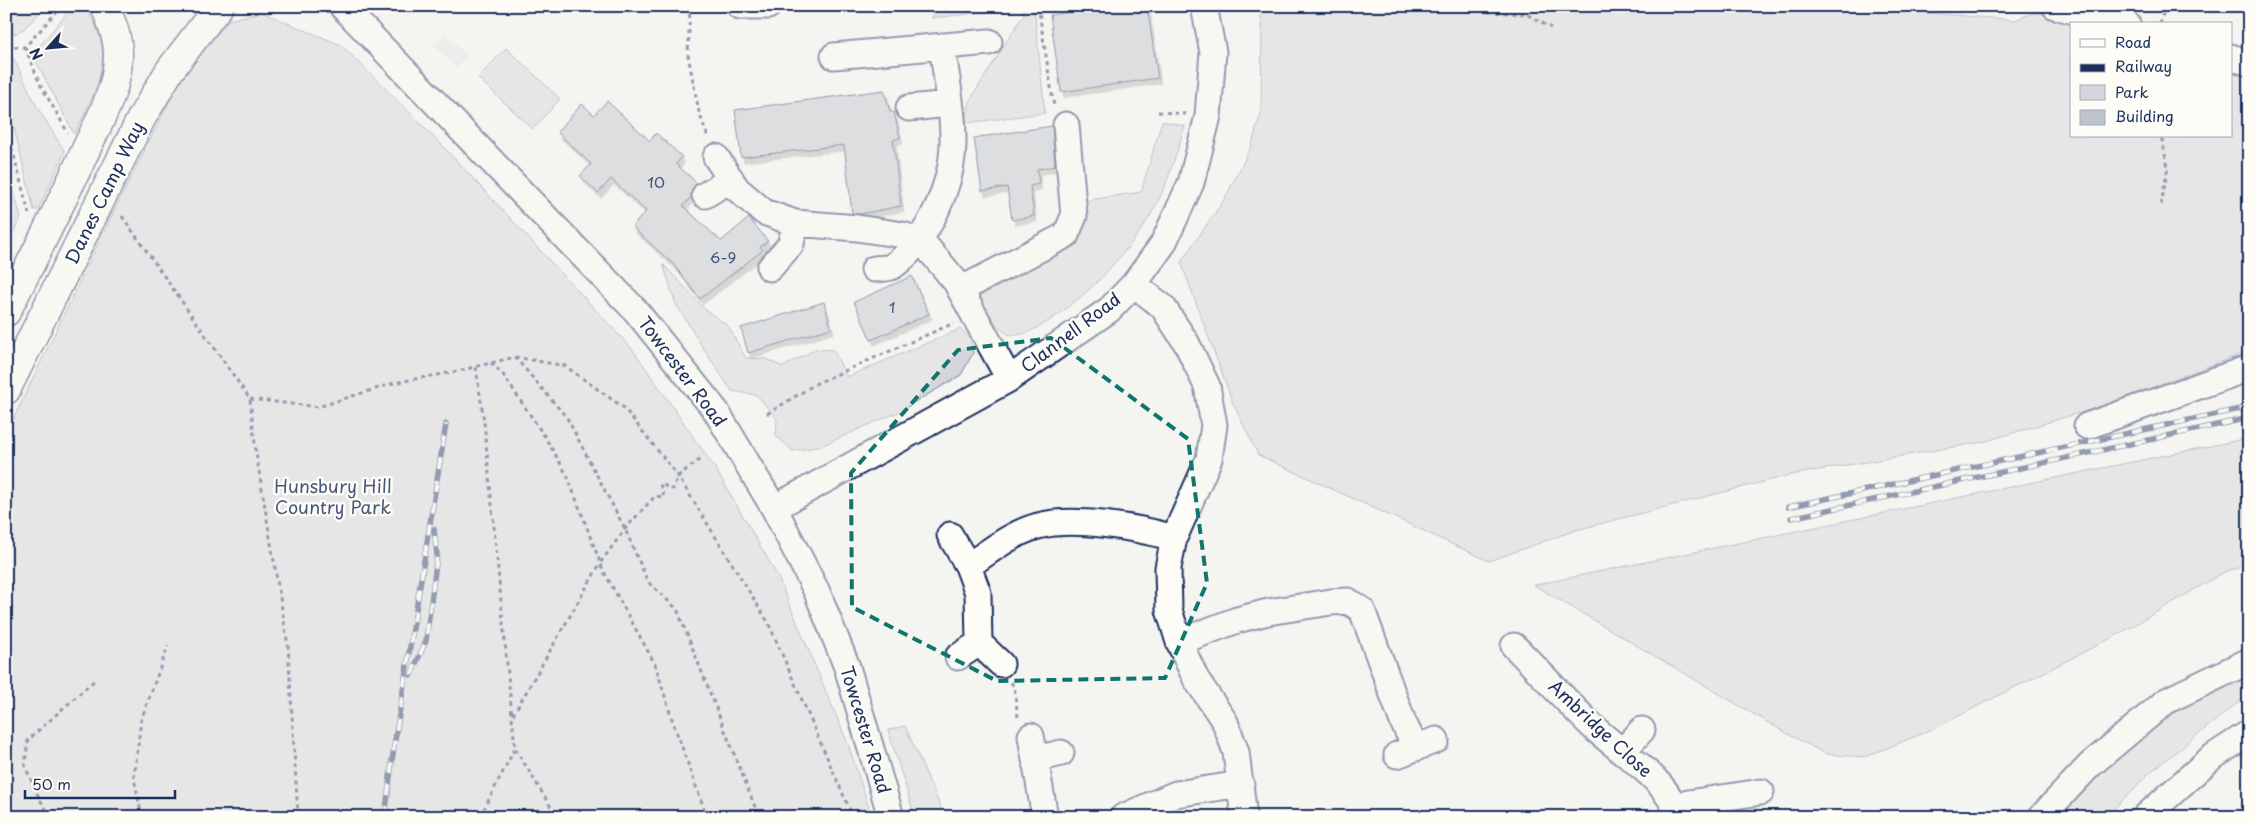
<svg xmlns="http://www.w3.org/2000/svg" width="2255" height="823" viewBox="0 0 2255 823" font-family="'Playpen Sans',sans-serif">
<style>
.built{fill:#e4e5e6}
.green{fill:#d4d6db;stroke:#78829c}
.building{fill:#bfc3cc;stroke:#1b2f5e;filter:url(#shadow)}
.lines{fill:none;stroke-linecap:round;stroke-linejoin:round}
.minor-casing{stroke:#1b2f5e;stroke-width:29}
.highway-casing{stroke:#1b2f5e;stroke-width:31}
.path{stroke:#1b2f5e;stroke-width:3;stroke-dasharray:4 4;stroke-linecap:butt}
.minor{stroke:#fdfcf7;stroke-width:25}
.highway{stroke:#fdfcf7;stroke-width:28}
.rail-casing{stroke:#1b2f5e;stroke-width:5.5}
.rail{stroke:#fdfcf7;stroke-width:4;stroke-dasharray:11;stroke-linecap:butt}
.marked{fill:none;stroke:#0f766e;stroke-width:4;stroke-dasharray:10 6;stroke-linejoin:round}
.labels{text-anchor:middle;stroke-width:5;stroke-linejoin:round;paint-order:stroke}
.number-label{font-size:15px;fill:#44547a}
.street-label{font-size:18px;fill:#1b2f5e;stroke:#fdfcf7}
.park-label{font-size:18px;fill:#49597d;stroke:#fdfcf7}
</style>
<defs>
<filter id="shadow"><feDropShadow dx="3" dy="5.5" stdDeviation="0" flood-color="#0004"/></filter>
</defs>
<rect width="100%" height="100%" fill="#f4f4f1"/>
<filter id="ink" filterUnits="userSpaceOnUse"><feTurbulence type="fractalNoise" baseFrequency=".02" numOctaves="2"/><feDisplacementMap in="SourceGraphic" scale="10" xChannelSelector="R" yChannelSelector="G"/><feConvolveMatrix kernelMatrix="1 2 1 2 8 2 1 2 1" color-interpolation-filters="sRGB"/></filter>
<g filter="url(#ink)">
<!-- built -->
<path class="built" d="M 445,34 L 467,56 L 456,68 L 434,45 Z"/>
<!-- green -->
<path class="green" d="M 6,6 L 46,6 L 25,28 L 15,34 L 6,29 Z
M 73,6 L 83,6 C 120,51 97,89 74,134 L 36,61 L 36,50 Z
M 943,6 L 1042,6 L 1034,7 L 1045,113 L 966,123 L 970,100 L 1024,14 L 1023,8 L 931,18 Z
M 1259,6 L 1841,6 L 2015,20 L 2035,12 L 2079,24 L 2071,24 L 2071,136 L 2231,136 L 2231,69 L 2249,75 L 2249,351 L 2099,407 L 1983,442 L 1790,475 L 1576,530 L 1489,561 L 1258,455 L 1233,403 L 1181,262 L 1224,200 L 1251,147 L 1261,113 L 1262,21 Z
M 261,12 L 341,45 L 438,141 L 633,350 L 715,468 L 777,575 L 848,744 L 872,817 L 6,817 L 6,434 L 116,207 L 184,72 L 229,20 Z
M 506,48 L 560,99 L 533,129 L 478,78 Z
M 8,58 L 14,59 L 36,105 L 65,152 L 38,210 L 34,210 L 6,95 Z
M 1162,121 L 1185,126 C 1176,154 1168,183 1154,209 C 1140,235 1118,260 1098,281 C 1083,296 1029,343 1008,334 C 992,326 984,302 976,288 L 1059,244 L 1083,201 L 1141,192 Z
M 6,162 L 21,218 L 6,245 Z
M 663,264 L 706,310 L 728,326 L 746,358 L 766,359 L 783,367 L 816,349 L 833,350 L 847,377 L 960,329 L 970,337 L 973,353 L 961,375 L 898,412 L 821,446 L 793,451 L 776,436 L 777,419 L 757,395 L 732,391 L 707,354 L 676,304 Z
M 2249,438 L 2249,565 L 2226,571 L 2121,633 L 1933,729 L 1865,757 L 1826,754 L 1786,733 L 1534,585 Z
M 2249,671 L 2249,694 L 2148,774 L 2106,817 L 2056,817 L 2132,741 L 2180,706 Z
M 905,726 L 945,817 L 915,817 L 888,730 Z"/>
<!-- building -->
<path class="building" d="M 1111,6 L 1147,6 L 1158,78 L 1061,92 L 1050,15 Z
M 884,90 L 890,112 L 894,112 L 900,138 L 893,140 L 901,206 L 860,214 L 852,213 L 844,145 L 741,157 L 735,110 Z
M 607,101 L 650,141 L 656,133 L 682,157 L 676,164 L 697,183 L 692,189 L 691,197 L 683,206 L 721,241 L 749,218 L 768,241 L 760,247 L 763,250 L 700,299 L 673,264 L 632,227 L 646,211 L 611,179 L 598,193 L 580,176 L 591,164 L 557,132 L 582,104 L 594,115 Z
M 1052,126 L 1055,166 L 1037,169 L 1039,184 L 1030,186 L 1034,216 L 1012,220 L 1007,187 L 982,191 L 974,138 Z
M 912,276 L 929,314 L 871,340 L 854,302 Z
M 824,302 L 831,328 L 748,353 L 741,328 Z"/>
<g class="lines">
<defs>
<path id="minor" d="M 342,6 L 636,311 L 716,411 L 774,508 L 817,592 L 847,667 L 891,817
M 740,6 L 768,6
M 2055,6 L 2127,24
M 834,56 L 989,42
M 2231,57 L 2249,63
M 909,108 L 949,104
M 716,157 L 737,189 L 764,212 L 795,223 L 857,228 L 903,235 L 925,245 L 956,282 L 1009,379
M 705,195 L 731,179
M 770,268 L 791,244 L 795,223
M 874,269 C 880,268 889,269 893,266 C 929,241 954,181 953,138 C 953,108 946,76 942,46
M 1134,284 L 1163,307 L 1187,344 L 1207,386 L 1214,425 L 1209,459 L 1174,538 L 1168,568 L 1169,610 L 1179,642 L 1196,679 L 1225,722 L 1236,752 L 1244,817
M 960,290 L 1066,235 L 1074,216 L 1066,125
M 2087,426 L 2249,368
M 774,508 L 1009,379 L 1109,310 L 1134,284 L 1163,244 L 1191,183 L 1208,116 L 1213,52 L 1204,6
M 950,535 L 968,566 L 978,593 L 979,643 L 1001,664
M 968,566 C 990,551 1012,533 1038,526 C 1073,516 1139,528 1174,538
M 1179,642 L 1237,620 L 1268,612 L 1331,602 L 1348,601 L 1362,610 L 1403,722 L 1416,748
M 1514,646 C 1540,672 1565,700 1592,726 C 1619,752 1669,779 1678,817
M 958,657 L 979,643
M 1031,736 L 1045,817
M 1622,752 L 1642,730
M 1397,755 L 1436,740
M 1037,759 L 1061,753
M 1675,805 L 1761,792
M 1123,817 L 1176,794 L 1241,784
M 2041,817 L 2090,765 L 2166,701 L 2249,661
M 2145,817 L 2211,758 L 2249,733"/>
<path id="highway" d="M 6,312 C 32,261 58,210 82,158 C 96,126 119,90 118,54 C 118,37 111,21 105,6
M 6,390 L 142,117 L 170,70 L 219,6"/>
</defs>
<!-- minor casing -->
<use href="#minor" class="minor-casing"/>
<!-- highway casing -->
<use href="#highway" class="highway-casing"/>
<!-- path -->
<path class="path" d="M 690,6 L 688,55 L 699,112 L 708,137
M 1038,6 L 1054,106
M 1392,6 L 1526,14 L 1551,28
M 2160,24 L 2165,6
M 6,47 L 25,47 L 62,6
M 25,47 L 40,84 L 68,133
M 1158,112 L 1187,114
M 6,125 L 29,214
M 2161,205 L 2168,167 L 2161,136
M 122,216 L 250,399 L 256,453 L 288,646 L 298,817
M 515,357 L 567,418 L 625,529 L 648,582 L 677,609 L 759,817
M 491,363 L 502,373 L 545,437 L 567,475 L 603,570 L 655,664 L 673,722 L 707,817
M 476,367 L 484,422 L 515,748 L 557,817
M 250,399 L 318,407 L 394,383 L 458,371 L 515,357 L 565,366 L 624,408 L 678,476 L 768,622 L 853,817
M 767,414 L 817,383 L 954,323
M 1011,682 L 1014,687 L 1018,717
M 513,715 L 601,562 L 625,529 L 655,496 L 664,497 L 660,484 L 673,489 L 678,476 L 702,458
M 51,817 L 39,798 L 25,766 L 28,740 L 97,678
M 142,817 L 134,778 L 141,720 L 168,646
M 280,817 L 298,812
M 480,817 L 515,748"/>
<!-- minor -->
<use href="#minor" class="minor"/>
<!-- highway -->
<use href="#highway" class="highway"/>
<defs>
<path id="rail" d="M 1788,507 L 2249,407
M 1791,518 L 2249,418
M 411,675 L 426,641 L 437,555 L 434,529
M 385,817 L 394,746 L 446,424"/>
</defs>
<!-- rail casing -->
<use href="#rail" class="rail-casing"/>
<!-- rail -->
<use href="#rail" class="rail"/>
</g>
</g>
<!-- marked area -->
<path d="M0 0H2255V823H0ZM 1051,338 L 1188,439 L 1207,583 L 1165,678 L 997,681 L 852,607 L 851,473 L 958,350 Z" fill="#f4f4f1" fill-opacity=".55" fill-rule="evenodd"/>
<path class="marked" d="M 1051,338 L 1188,439 L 1207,583 L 1165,678 L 997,681 L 852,607 L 851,473 L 958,350 Z"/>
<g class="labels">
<!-- number labels -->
<g class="number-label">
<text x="656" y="188">10</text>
<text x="723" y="263">6-9</text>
<text x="892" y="313">1</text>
</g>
<!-- street labels -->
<g class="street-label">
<text transform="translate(105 193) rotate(-64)" y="6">Danes Camp Way</text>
<text transform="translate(1071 333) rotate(-37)" y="6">Clannell Road</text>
<text transform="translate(682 372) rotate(53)" y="6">Towcester Road</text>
<text transform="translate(1600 729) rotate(43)" y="6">Ambridge Close</text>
<text transform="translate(865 730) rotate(73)" y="6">Towcester Road</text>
</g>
<!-- park labels -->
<g class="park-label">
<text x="333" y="493">Hunsbury Hill<tspan x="333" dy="21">Country Park</tspan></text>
</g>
</g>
<!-- margin -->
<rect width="2255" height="823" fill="none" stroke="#fdfcf7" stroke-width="25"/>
<rect x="12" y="12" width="2230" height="798" fill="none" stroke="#1b2f5e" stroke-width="2" filter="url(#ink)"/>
<!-- legend -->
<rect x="2070" y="22" width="162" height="115" fill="#fdfcf7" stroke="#a3aaba"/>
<rect x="2080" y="39" width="25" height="8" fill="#fdfcf7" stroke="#a3aaba"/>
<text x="2115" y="48" font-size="15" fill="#1b2f5e">Road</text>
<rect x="2080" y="64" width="25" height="8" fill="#1b2f5e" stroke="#a3aaba"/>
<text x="2115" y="72" font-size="15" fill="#1b2f5e">Railway</text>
<rect x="2080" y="85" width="25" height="15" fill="#d4d6db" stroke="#a3aaba"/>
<text x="2115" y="98" font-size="15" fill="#1b2f5e">Park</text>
<rect x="2080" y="110" width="25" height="15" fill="#bfc3cc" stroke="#a3aaba"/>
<text x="2115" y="122" font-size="15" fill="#1b2f5e">Building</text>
<!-- north arrow -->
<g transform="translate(48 48) rotate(243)" stroke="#fdfcf7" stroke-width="4" paint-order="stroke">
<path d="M0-4L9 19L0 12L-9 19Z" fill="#1b2f5e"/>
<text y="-8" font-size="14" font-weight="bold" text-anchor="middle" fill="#1b2f5e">N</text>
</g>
<!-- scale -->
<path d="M25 790v8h150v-8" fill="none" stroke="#1b2f5e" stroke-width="2.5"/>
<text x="32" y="790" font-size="15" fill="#1b2f5e" stroke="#fdfcf7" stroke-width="4" paint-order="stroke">50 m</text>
</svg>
